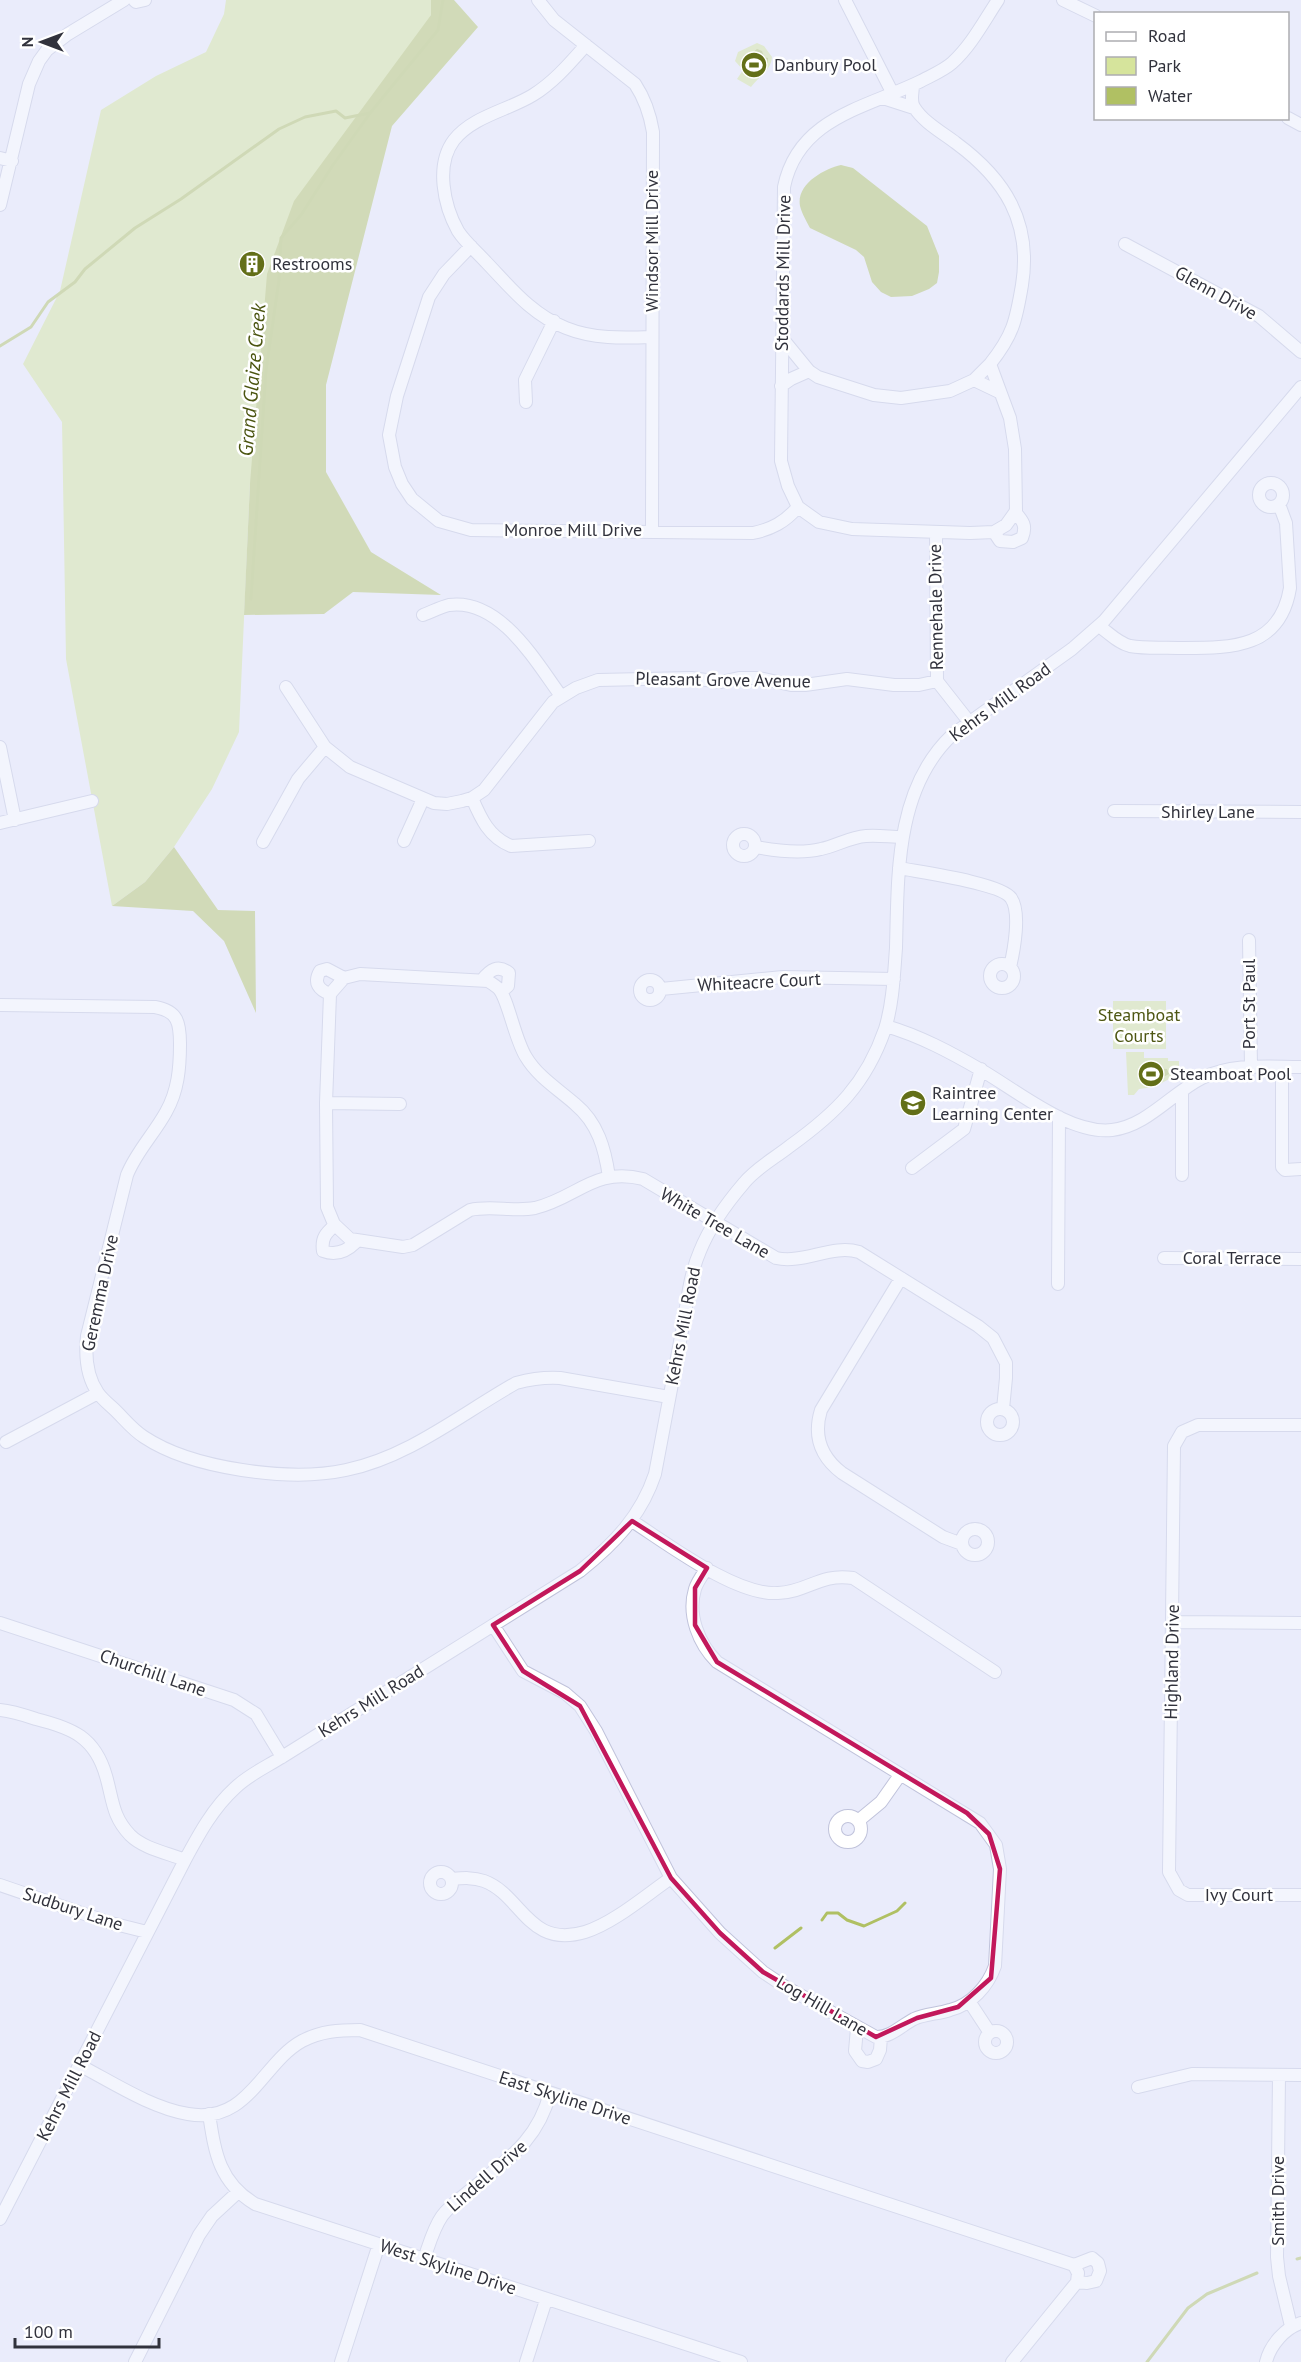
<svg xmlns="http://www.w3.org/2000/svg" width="1301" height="2362" viewBox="0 0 1301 2362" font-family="'PT Sans',sans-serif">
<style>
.green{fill:#d6e49c}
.forest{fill:#b4c467}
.water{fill:#b0c063}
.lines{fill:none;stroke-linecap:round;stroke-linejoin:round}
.stream{stroke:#b0c063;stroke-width:3}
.minor-casing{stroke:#c0c3db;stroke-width:14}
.minor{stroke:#fff;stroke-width:12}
.marked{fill:none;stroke:#c2185b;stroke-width:4.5;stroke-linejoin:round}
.labels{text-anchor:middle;stroke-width:5;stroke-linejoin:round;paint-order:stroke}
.poi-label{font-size:18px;fill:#31323c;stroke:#fff;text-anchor:start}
.street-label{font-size:18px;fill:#31323c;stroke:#fff}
.park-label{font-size:18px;fill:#4e5713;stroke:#fff}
.water-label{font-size:20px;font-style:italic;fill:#4a540f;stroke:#fff}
</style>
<rect width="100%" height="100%" fill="#eaecfb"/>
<!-- green -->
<path class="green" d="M 226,0 L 431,0 L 431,15 L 250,483 L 239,732 L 212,789 L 174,847 L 145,882 L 112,906 L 66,659 L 62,422 L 23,364 L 60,291 L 101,110 L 156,76 L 206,52 L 224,14 Z
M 757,43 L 764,46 L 772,57 C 771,71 759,76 751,87 L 737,79 L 743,70 L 735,61 L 738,52 Z
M 1113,1001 L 1166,1001 L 1166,1049 L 1113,1049 Z
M 1126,1052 L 1144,1052 L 1144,1058 L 1168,1058 L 1168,1061 L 1179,1061 L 1179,1071 L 1173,1073 L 1173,1077 L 1154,1087 L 1139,1089 L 1134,1095 L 1128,1095 Z"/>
<!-- forest -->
<path class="forest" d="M 431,0 L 454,0 L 478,27 L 392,126 L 326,385 L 326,472 L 371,552 L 441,595 L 353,592 L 324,614 L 244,615 L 250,483 L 267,274 L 294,201 L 431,15 Z
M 174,847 L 218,910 L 255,911 L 256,1013 L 224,941 L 193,911 L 112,906 L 145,882 Z"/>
<!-- water -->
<path class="water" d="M 757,49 L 762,51 L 764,57 L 768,58 L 768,63 L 754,62 L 749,65 L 745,64 L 743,61 L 744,55 L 751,54 Z
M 841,165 L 853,168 L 927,226 L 939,256 L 939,272 L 937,283 L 929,289 L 912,296 L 891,297 L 881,292 L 872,282 L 864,257 L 856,250 L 810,228 C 807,222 802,214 800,206 C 796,184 824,169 841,165 Z
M 1153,1062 L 1156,1068 L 1167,1069 L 1169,1074 L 1152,1083 L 1148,1075 L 1141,1075 L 1138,1070 Z"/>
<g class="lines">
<!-- stream -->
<path class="stream" d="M 0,346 L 31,327 L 48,302 L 75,282 L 85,269 L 135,228 L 181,199 L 279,129 L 305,117 L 336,111 L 345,118 L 370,113
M 251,599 L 266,370 L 279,280 L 281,238 L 301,215 L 333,165 L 371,112 L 438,30 L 443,0
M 822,1920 L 827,1913 L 838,1913 L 847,1920 L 864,1926 L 897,1911 L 905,1903
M 775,1948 L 801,1928
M 1297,2259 L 1301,2258
M 1147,2362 L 1188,2308 L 1207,2294 L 1257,2273"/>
<defs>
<path id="minor" d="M 134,0 L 136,2 L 145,0
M 538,0 L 554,20 L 635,84 C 645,99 650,114 653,132 L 652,530
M 845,0 L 893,94
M 1063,0 L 1096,16
M 586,45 C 570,63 554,82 533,95 C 509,110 473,116 454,140 C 435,165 444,206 458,231 C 465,242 477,252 486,262 C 510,287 532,315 566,328 C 593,339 623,338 651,337
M 883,98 L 914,108
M 1288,118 L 1301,125
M 0,158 L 12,161
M 0,205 L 29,84 L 39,61 L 47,50 L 68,34 L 124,0
M 1125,244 L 1259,316 L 1301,352
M 471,246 L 444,274 L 429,297 L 397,396 L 389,435 L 395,467 L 402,484 L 412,499 L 439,521 L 471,530 L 753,533 C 772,529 785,522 798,507 L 819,522 L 852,529 L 970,533 L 994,532 L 1006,525 L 1016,511 L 1015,449 L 1010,418 L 990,364 C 1013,335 1016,321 1022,285 C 1032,222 1005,179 956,143 C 943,133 923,122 914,107 C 910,101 913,92 913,85
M 782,338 L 809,371 L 818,377 L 874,395 L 901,398 L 950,391 L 974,380 L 990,364
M 974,380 L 999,392
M 781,386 L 791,379 L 809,371
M 526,402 L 525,380 L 554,321
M1259 495a12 12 0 1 1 24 0a12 12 0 1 1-24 0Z
M 798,507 L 788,486 L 781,461 L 784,187 C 798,118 865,108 919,82 C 930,76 943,71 952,63 C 971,46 984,21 998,0
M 994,532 L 1000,541 L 1013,542 L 1022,538 C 1027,526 1023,521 1015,512
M 936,533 L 937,681 L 970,723
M 423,615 C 431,612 441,607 449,605 C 500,598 536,662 561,696
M 1099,626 C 1109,633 1118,643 1130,646 C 1147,649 1165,647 1181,648 C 1231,648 1280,649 1290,588 L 1286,523 L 1279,504
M 286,687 L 325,747 L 350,767 L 434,803 L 447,804 L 462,801 L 472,798 L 484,790 L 553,702 L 576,688 L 598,680 L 691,678 L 721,682 L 739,678 L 759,678 L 791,685 L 805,685 L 847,679 L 894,685 L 919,685 L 937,681
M 0,747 L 15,820
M 472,798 C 481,819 489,837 511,846 L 589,841
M 1114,811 L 1301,812
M 0,823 L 92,801
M733 845a11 11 0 1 1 22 0a11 11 0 1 1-22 0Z
M 404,841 L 423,799
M 263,842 L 298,779 L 325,747
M 756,847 C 777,851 800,854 821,849 C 836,846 850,837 866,836 C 878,835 891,837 903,837
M 899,868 C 919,872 1001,883 1011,898 C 1021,912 1014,950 1010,967
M 1249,940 L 1251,1067
M990 976a12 12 0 1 1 24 0a12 12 0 1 1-24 0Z
M640 990a10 10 0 1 1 20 0a10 10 0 1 1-20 0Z
M 482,980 C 490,970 498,964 509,973 L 508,986 L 501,992
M 661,989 L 783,977 L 894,979
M 330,994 C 319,990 313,983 320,971 L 327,969 L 344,978
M 0,1005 L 155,1007 C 178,1011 180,1023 180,1044 C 180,1068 178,1091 166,1112 C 154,1134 136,1152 127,1175 L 87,1336 C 85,1356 86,1376 98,1393 C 103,1400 111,1406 117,1412 C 126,1421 133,1430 144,1437 C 192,1469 290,1482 346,1470 C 409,1457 461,1414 516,1383 C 531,1379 544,1377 560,1378 L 669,1397
M 886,1026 C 920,1036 950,1052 981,1070 C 1016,1090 1070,1135 1112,1130 C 1147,1126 1172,1093 1202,1078 C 1233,1063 1267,1067 1301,1067
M 1282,1067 L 1282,1167 L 1285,1170 L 1301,1169
M 1182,1091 L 1182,1175
M 326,1103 L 400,1104
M 912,1168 L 964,1129 L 981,1069
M 609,1177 C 605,1149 598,1123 575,1104 C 558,1089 538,1077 526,1057 C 515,1040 508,999 499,989 C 496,986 491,983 488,981 L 360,974 L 344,978 L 330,994 L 326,1103 L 327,1207 L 334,1224 L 350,1239 L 403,1247 L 413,1245 L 470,1210 C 491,1205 513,1212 535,1208 C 577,1198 594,1167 643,1179 L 776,1258 C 804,1264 832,1244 859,1252 L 978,1326 L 993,1338 L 1006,1363 L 1006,1378 L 1003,1409
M 335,1225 C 326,1233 321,1238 323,1251 C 336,1256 347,1251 356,1242
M 1164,1258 L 1301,1259
M 901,1278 L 821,1410 C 813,1436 821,1457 842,1473 L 943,1537 L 962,1544
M 1058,1284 L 1059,1117
M987 1422a13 13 0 1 1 26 0a13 13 0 1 1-26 0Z
M 1301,1425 L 1198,1425 L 1182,1432 L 1174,1446 L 1169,1872 L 1179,1890 L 1188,1895 L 1301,1895
M 6,1442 L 98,1393
M 632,1521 C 668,1544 736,1596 778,1593 C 808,1592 819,1573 853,1578 L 995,1672
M962 1542a13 13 0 1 1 26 0a13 13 0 1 1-26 0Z
M 1173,1622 L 1301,1623
M 0,1623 L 234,1700 L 256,1714 L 282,1757
M 493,1625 L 523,1671 L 565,1693 L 580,1706 L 596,1731 L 671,1878 L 720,1933 L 763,1972 L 784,1986 L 876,2037 C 890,2038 902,2025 914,2019 C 925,2014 938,2014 950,2010 C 971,2005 988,1986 995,1966 L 1000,1869 L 996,1845 L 980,1823 L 717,1662 C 699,1644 687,1615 695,1589 C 697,1582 703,1574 707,1568
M 0,1710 C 12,1711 24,1715 36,1719 C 72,1728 95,1737 106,1776 C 113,1800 112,1816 130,1835 C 144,1849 168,1853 185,1860
M835 1829a13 13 0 1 1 26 0a13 13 0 1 1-26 0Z
M 858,1821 L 881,1802 L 900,1775
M430 1883a11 11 0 1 1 22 0a11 11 0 1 1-22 0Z
M 452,1879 C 463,1878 473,1877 484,1881 C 522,1895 528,1949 585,1932 C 614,1923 646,1895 671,1878
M 0,1885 L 111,1923 L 147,1932
M 969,2001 L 990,2033
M 857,2028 L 855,2051 L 862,2061 L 868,2062 L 876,2059 L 880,2050 L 881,2037
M985 2042a11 11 0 1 1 22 0a11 11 0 1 1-22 0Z
M 79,2065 C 112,2082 151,2108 188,2114 C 248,2125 262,2063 302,2041 C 321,2031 339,2030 360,2030 L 1074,2265
M 1279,2075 L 1277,2257 L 1279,2276 L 1291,2326
M 1138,2087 L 1192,2074 L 1301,2075
M 209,2114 C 215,2153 219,2182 255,2204 L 741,2362
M 0,2219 L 185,1860 C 199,1834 213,1808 235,1788 C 248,1775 266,1767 282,1757 L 580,1571 C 614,1544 641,1516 655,1474 C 664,1426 673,1379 682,1331 C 687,1305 689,1276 700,1251 C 710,1226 726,1204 744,1183 C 756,1168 775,1158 790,1146 C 836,1113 866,1084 885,1029 C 893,1003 894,974 896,948 C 898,875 895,789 952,735 L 1072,649 L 1104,621 L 1301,387
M 424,2259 C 429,2245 433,2229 442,2216 C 450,2205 462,2197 473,2188 C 508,2159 538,2140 550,2093
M 1074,2265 L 1092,2258 L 1098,2263 L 1100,2271 L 1096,2281 L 1087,2283 L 1077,2282
M 135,2362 L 199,2235 L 212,2216 L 238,2192
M 341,2362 L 379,2244
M 526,2362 L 546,2300
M 1012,2362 L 1077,2282 L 1078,2273 L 1074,2265
M 1266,2362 C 1270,2345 1285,2328 1301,2323"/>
</defs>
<!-- minor casing -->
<use href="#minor" class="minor-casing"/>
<!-- minor -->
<use href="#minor" class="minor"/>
</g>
<!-- marked area -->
<path d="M0 0H1301V2362H0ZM 632,1521 L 707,1568 L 695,1588 L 695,1625 L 717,1662 L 967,1813 L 989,1834 L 1000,1869 L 991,1978 L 958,2007 L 917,2018 L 876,2037 L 763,1972 L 720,1933 L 671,1878 L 580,1706 L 523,1671 L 493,1625 L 580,1571 Z" fill="#eaecfb" fill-opacity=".55" fill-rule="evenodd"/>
<path class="marked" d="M 632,1521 L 707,1568 L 695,1588 L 695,1625 L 717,1662 L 967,1813 L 989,1834 L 1000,1869 L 991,1978 L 958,2007 L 917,2018 L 876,2037 L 763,1972 L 720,1933 L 671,1878 L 580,1706 L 523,1671 L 493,1625 L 580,1571 Z"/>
<!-- icons -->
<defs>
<symbol id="stadium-disc" viewBox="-11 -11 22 22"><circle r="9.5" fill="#636f18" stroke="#fff"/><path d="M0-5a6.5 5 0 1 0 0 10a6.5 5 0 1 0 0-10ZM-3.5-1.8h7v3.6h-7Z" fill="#fff"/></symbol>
<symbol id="building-disc" viewBox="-11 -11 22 22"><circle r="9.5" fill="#636f18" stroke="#fff"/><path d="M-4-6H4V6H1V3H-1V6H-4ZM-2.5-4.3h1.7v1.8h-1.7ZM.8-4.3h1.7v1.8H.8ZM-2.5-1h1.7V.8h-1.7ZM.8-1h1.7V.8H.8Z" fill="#fff"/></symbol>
<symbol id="school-disc" viewBox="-11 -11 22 22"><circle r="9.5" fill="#636f18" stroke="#fff"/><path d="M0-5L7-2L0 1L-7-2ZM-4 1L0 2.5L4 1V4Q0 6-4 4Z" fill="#fff"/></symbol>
</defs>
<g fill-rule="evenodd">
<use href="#stadium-disc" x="739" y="50" width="30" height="30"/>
<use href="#building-disc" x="237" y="249" width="30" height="30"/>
<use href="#stadium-disc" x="1136" y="1059" width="30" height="30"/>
<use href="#school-disc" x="898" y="1088" width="30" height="30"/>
</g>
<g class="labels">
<!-- poi labels -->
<g class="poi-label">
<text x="774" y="71">Danbury Pool</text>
<text x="272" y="270">Restrooms</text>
<text x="1170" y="1080">Steamboat Pool</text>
<text x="932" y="1099">Raintree<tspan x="932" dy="21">Learning Center</tspan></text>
</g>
<!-- street labels -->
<g class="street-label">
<text transform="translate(652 241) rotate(-90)" y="6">Windsor Mill Drive</text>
<text transform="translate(783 273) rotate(-89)" y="6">Stoddards Mill Drive</text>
<text transform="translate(1216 293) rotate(29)" y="6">Glenn Drive</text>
<text x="573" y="536">Monroe Mill Drive</text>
<text transform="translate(936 607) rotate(-91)" y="6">Rennehale Drive</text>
<text transform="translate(723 680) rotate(1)" y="6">Pleasant Grove Avenue</text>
<text transform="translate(1000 702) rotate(-36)" y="6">Kehrs Mill Road</text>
<text x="1208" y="818">Shirley Lane</text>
<text transform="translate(759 982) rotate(-3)" y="6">Whiteacre Court</text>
<text transform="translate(1249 1004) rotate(-90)" y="6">Port St Paul</text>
<text transform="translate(715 1223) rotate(30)" y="6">White Tree Lane</text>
<text x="1232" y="1264">Coral Terrace</text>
<text transform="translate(100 1293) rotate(-78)" y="6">Geremma Drive</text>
<text transform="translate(683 1326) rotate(-79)" y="6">Kehrs Mill Road</text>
<text transform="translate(1172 1662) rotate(-89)" y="6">Highland Drive</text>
<text transform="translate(153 1673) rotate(19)" y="6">Churchill Lane</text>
<text transform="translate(371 1701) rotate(-32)" y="6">Kehrs Mill Road</text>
<text x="1239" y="1901">Ivy Court</text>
<text transform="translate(73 1909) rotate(18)" y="6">Sudbury Lane</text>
<text transform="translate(822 2006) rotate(30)" y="6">Log Hill Lane</text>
<text transform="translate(69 2086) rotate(-63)" y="6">Kehrs Mill Road</text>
<text transform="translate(565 2098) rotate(18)" y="6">East Skyline Drive</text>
<text transform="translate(487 2176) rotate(-41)" y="6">Lindell Drive</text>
<text transform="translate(1278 2201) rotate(-90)" y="6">Smith Drive</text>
<text transform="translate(448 2267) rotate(18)" y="6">West Skyline Drive</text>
</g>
<!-- park labels -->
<g class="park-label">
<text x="1139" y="1021">Steamboat<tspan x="1139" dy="21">Courts</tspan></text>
</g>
<!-- water labels -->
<g class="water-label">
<text transform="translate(252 380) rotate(-85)" y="7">Grand Glaize Creek</text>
</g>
</g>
<!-- legend -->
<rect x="1094" y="12" width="195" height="108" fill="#ffffff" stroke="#adadb1" stroke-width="1.5"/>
<rect x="1106" y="32" width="30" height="9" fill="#ffffff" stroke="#adadb1" stroke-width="1.5"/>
<text x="1148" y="42" font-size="18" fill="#31323c">Road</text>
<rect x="1106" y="57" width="30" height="18" fill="#d6e49c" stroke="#adadb1" stroke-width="1.5"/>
<text x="1148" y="72" font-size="18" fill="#31323c">Park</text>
<rect x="1106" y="87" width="30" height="18" fill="#b0c063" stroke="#adadb1" stroke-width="1.5"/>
<text x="1148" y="102" font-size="18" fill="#31323c">Water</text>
<!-- north arrow -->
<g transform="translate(42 42) rotate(270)" stroke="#ffffff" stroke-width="4.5" paint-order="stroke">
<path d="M0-4.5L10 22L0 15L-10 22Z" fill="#31323c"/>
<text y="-9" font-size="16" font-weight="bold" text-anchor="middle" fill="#31323c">N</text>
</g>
<!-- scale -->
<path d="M15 2338v9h144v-9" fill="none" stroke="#31323c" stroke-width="3"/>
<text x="24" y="2338" font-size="18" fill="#31323c" stroke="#ffffff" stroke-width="4.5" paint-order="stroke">100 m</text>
</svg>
